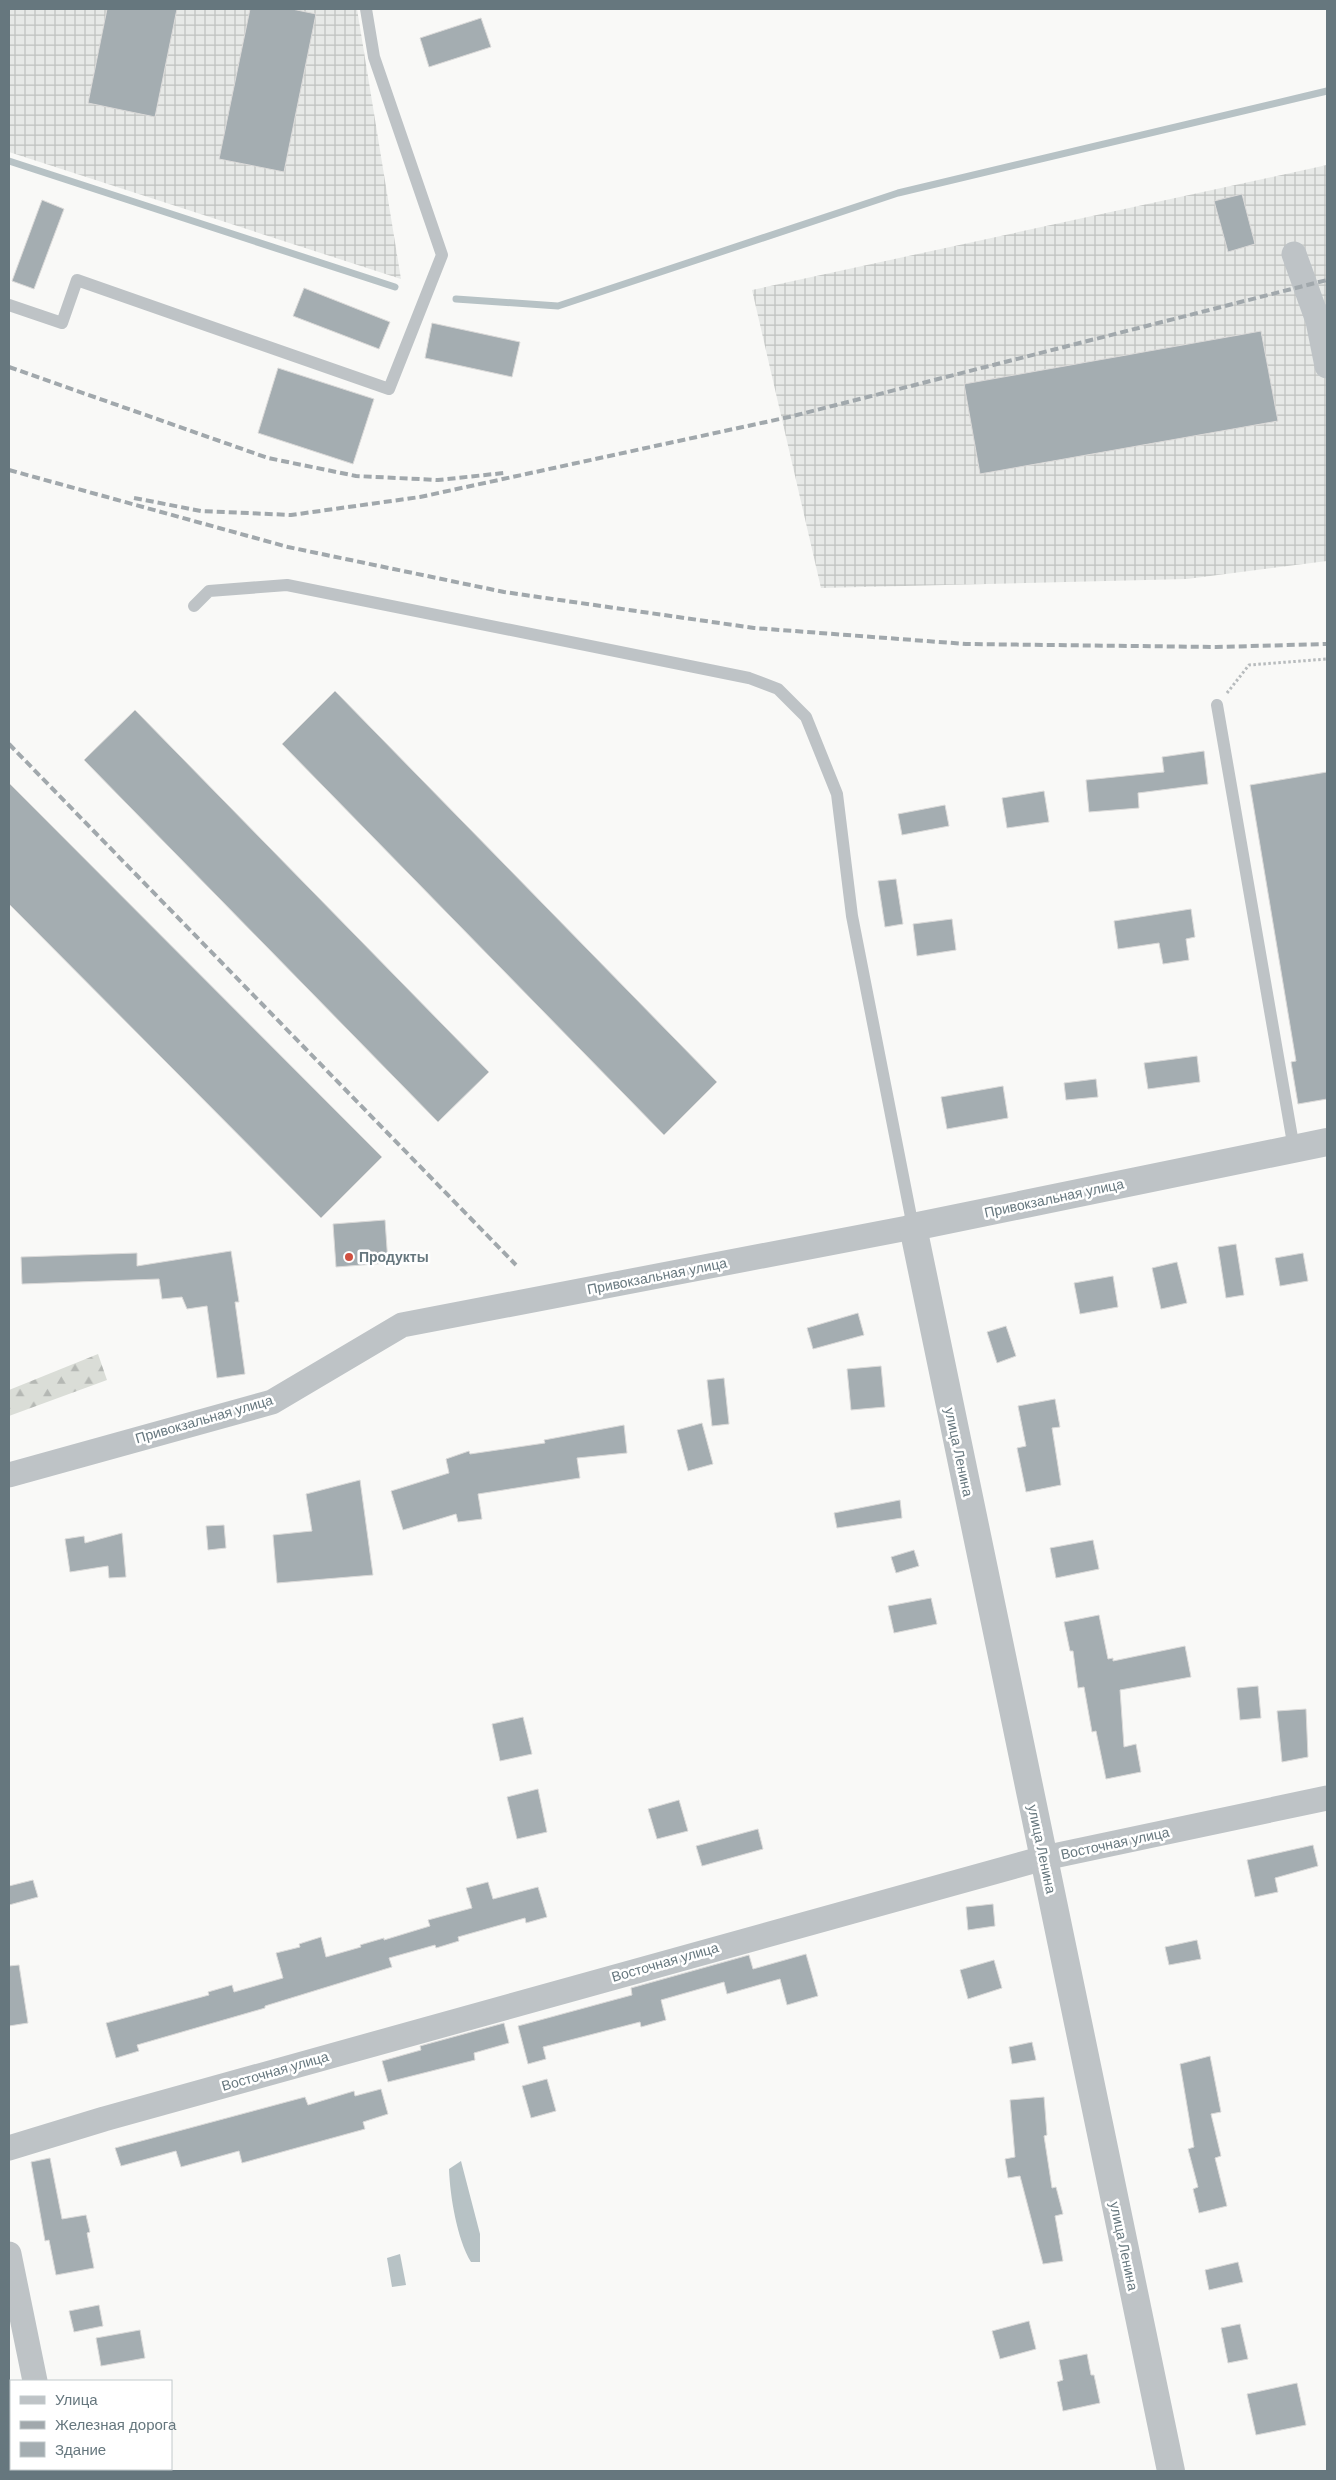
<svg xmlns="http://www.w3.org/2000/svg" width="1336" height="2480" viewBox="0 0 1336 2480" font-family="Arial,sans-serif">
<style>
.industrial{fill:url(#industrial-grid)}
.forest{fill:url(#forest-firs)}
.water{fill:#b7c2c5}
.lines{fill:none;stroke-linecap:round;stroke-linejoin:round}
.stream{stroke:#b7c2c5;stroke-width:7}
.building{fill:#a4adb1;stroke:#dbdad9}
.path{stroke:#b7bbbd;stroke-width:3;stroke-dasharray:2.5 2.5;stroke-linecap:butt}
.service{stroke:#bec3c6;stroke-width:12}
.minor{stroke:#bec3c6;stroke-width:25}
.tertiary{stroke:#bec3c6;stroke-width:28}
.rail{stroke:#a1a8ac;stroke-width:4;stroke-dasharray:8 4;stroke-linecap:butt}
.poi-dot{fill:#d05040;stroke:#fff;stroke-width:2}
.labels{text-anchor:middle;stroke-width:5;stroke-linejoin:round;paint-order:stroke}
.street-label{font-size:14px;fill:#66777e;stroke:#fff}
.poi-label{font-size:14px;font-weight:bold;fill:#66777e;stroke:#fff;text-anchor:start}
</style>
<defs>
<pattern id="industrial-grid" width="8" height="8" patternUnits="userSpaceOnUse" patternTransform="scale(1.25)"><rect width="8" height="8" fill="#e7e9e7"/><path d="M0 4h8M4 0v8" fill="none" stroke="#bfc2c0"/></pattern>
<pattern id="forest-firs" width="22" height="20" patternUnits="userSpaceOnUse" patternTransform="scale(1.25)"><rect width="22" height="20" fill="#daddd7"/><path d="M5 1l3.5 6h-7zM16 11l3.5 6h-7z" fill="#b5b8b4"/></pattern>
</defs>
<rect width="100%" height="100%" fill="#f9f9f7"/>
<!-- industrial -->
<path class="industrial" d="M 9,9 L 357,9 L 401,279 L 9,152 Z
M 1327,165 L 1327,561 L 1187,579 L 821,588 L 752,290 Z"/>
<!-- forest -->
<path class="forest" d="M 98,1354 L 107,1380 L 9,1416 L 9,1390 Z"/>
<!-- water -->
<path class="water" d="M 461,2161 L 480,2234 L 480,2262 L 471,2262 C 457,2239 450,2196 449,2169 Z
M 400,2254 L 406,2285 L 392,2287 L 387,2258 Z"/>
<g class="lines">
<!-- stream -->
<path class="stream" d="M 9,161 L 395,287
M 456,299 L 558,306 L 898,193 L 1327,91"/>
</g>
<!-- building -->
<path class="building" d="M 107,9 L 177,9 L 155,117 L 88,103 Z
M 250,9 L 292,9 L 316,14 L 284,172 L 219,159 Z
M 481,18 L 491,47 L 429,67 L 420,38 Z
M 1242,194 L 1255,244 L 1228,252 L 1214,201 Z
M 42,200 L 64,209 L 34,289 L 12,281 Z
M 304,288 L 390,322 L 379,349 L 293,316 Z
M 432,323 L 520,342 L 512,377 L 425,358 Z
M 1261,331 L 1278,421 L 980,474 L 964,384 Z
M 278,368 L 374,399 L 353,464 L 258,433 Z
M 335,691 L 717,1082 L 664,1135 L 282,744 Z
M 135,710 L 489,1072 L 438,1122 L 84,760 Z
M 1204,751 L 1208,784 L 1138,793 L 1139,808 L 1089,812 L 1086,780 L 1164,772 L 1162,757 Z
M 1327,772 L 1327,1099 L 1298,1104 L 1291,1062 L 1296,1061 L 1250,785 Z
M 9,783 L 382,1157 L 321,1218 L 9,904 Z
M 1044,791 L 1049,822 L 1007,828 L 1002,798 Z
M 945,805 L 949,826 L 902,835 L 898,814 Z
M 896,879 L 903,924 L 885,927 L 878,881 Z
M 1191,909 L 1195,937 L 1186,939 L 1189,960 L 1163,964 L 1159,943 L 1118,949 L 1114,921 Z
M 952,919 L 956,950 L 917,956 L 913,924 Z
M 1197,1056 L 1200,1082 L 1148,1089 L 1144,1063 Z
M 1096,1079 L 1098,1097 L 1066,1100 L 1064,1083 Z
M 1003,1086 L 1008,1118 L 947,1129 L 941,1097 Z
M 385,1220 L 388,1263 L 336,1267 L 333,1224 Z
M 1236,1244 L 1244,1295 L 1226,1298 L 1218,1247 Z
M 231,1251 L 239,1302 L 235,1302 L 245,1374 L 217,1378 L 207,1306 L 187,1309 L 182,1297 L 162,1299 L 159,1279 L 22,1284 L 21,1257 L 137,1253 L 137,1266 Z
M 1303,1253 L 1308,1281 L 1280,1286 L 1275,1258 Z
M 1177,1262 L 1187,1303 L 1161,1309 L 1152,1268 Z
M 1113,1276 L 1118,1307 L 1080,1314 L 1074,1283 Z
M 858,1313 L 864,1335 L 813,1349 L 807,1328 Z
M 1006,1326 L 1016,1356 L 997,1363 L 987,1332 Z
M 881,1366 L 885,1407 L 851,1410 L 847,1369 Z
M 724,1378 L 729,1424 L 712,1426 L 707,1380 Z
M 1055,1399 L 1060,1427 L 1052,1428 L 1061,1485 L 1026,1492 L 1017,1448 L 1026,1446 L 1018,1406 Z
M 702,1423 L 713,1464 L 688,1471 L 677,1430 Z
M 624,1425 L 627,1453 L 577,1458 L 580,1478 L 478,1494 L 482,1519 L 458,1522 L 456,1514 L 403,1530 L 391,1491 L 449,1473 L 446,1459 L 469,1451 L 470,1454 L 545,1443 L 544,1440 Z
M 360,1480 L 373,1575 L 277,1583 L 273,1535 L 312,1531 L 306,1494 Z
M 900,1500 L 902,1518 L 837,1528 L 834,1513 Z
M 224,1525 L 226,1548 L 208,1550 L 206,1526 Z
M 122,1533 L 126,1577 L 109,1578 L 108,1566 L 70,1572 L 65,1539 L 84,1536 L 85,1543 Z
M 1093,1540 L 1099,1569 L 1056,1578 L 1050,1548 Z
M 914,1550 L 919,1566 L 896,1573 L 891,1557 Z
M 931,1598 L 937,1624 L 894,1633 L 888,1606 Z
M 1099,1615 L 1108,1659 L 1113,1658 L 1113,1661 L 1185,1646 L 1191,1677 L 1120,1690 L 1124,1747 L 1136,1744 L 1141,1772 L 1106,1779 L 1096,1731 L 1092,1732 L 1084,1687 L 1078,1688 L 1073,1651 L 1070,1651 L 1064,1622 Z
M 1258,1686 L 1261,1718 L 1240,1720 L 1237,1688 Z
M 1306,1709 L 1308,1757 L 1282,1762 L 1277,1711 Z
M 523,1717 L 532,1754 L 500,1761 L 492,1724 Z
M 538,1789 L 547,1832 L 517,1839 L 507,1797 Z
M 679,1800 L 688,1831 L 657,1839 L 648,1809 Z
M 758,1829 L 763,1849 L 702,1866 L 696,1846 Z
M 1313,1845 L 1318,1866 L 1275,1878 L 1278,1892 L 1255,1897 L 1247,1860 Z
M 33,1880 L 38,1897 L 9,1905 L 9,1886 Z
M 488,1882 L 493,1899 L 538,1887 L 547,1917 L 526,1923 L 525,1918 L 458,1937 L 459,1941 L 436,1948 L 435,1945 L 389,1958 L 392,1967 L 265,2006 L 265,2008 L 137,2045 L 139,2051 L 116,2058 L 106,2023 L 209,1995 L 208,1992 L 232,1985 L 234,1992 L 283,1978 L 276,1953 L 300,1947 L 299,1944 L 321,1937 L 326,1957 L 361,1947 L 360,1945 L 384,1938 L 384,1940 L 430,1926 L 428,1920 L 472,1908 L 466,1888 Z
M 993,1904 L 995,1926 L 968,1930 L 966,1907 Z
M 1197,1940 L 1201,1959 L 1169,1965 L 1165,1947 Z
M 806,1954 L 818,1996 L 787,2005 L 780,1979 L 727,1994 L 724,1982 L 661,2000 L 666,2020 L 641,2027 L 640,2022 L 543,2047 L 546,2059 L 528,2064 L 518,2026 L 632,1995 L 631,1988 L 749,1955 L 753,1969 Z
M 994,1960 L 1002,1988 L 968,1999 L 960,1970 Z
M 19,1965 L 28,2023 L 9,2026 L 9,1966 Z
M 504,2023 L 509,2043 L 474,2053 L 475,2060 L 388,2082 L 382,2061 L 421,2050 L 420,2046 Z
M 1032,2042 L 1036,2060 L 1012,2064 L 1009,2047 Z
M 1210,2056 L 1221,2112 L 1211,2114 L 1221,2156 L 1215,2158 L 1227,2206 L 1199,2213 L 1193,2189 L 1198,2187 L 1188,2149 L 1194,2147 L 1180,2064 Z
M 547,2079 L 556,2111 L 531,2118 L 522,2086 Z
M 381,2089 L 388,2114 L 363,2122 L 365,2129 L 242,2163 L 239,2151 L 181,2167 L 176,2151 L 121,2166 L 115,2148 L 305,2097 L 308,2105 L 354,2091 L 355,2096 Z
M 1044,2097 L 1047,2135 L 1044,2136 L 1052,2188 L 1056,2187 L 1063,2214 L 1055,2216 L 1063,2261 L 1043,2264 L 1020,2176 L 1008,2178 L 1005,2159 L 1015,2157 L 1010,2100 Z
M 50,2158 L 62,2219 L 86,2215 L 90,2232 L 87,2233 L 94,2268 L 56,2275 L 49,2240 L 45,2241 L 31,2162 Z
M 1238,2262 L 1243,2282 L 1209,2290 L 1205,2270 Z
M 99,2305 L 103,2326 L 74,2332 L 69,2311 Z
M 1029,2321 L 1036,2349 L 1000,2359 L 992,2331 Z
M 1240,2324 L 1248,2359 L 1228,2363 L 1221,2328 Z
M 140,2330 L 145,2358 L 101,2366 L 96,2338 Z
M 1087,2354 L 1091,2375 L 1094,2375 L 1100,2403 L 1063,2411 L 1057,2382 L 1063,2380 L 1059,2360 Z
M 1297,2383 L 1306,2425 L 1256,2435 L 1247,2394 Z"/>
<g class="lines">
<!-- path -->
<path class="path" d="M 1227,693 L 1249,665 L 1327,659"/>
<!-- service -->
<path class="service" d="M 9,305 L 62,323 L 77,280 L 389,389 L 442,255 L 374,57 L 366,9
M 194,606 L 209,591 L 287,585 L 749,678 L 778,689 L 806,717 L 837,794 L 852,916 L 913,1227
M 1217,705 L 1294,1149"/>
<!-- minor -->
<path class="minor" d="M 1294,254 L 1318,321 L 1327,366
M 9,1475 L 272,1402 L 402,1325 L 913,1227
M 9,2148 L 104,2119 L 1044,1858 L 1327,1798
M 9,2254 L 35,2381
M 53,2469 L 53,2471"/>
<!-- tertiary -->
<path class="tertiary" d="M 1171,2471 L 913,1227 L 1327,1142"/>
<!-- rail -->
<path class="rail" d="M 9,367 L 268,458 L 356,476 L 438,480 L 504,473
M 9,470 L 288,547 L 504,592 L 754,628 L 966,644 L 1216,647 L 1327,644
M 134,498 L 201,511 L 291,515 L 420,497 L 789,417 L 1327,280
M 9,744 L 516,1265"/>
</g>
<!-- markers -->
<circle class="poi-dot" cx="349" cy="1257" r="5"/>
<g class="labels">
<!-- street labels -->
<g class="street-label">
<text transform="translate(1054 1198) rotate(-12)" y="5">Привокзальная улица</text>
<text transform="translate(657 1276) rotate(-11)" y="5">Привокзальная улица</text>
<text transform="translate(204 1419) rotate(-16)" y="5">Привокзальная улица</text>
<text transform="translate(959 1452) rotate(78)" y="5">улица Ленина</text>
<text transform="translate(1115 1843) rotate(-12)" y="5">Восточная улица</text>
<text transform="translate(1042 1849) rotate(78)" y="5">улица Ленина</text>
<text transform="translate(665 1962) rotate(-16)" y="5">Восточная улица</text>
<text transform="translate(275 2071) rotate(-16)" y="5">Восточная улица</text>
<text transform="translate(1124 2246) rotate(78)" y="5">улица Ленина</text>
</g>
<!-- poi labels -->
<g class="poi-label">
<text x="359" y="1262">Продукты</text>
</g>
</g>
<!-- border -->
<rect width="1336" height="2480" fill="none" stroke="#66777e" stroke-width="20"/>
<!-- legend -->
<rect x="10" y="2380" width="162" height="90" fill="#ffffff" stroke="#c2c9cb"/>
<rect x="20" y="2396" width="25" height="8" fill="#bec3c6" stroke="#c2c9cb"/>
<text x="55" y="2405" font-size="15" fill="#66777e">Улица</text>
<rect x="20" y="2421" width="25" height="8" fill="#a1a8ac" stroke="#c2c9cb"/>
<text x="55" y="2430" font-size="15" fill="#66777e">Железная дорога</text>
<rect x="20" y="2442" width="25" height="15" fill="#a4adb1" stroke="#c2c9cb"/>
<text x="55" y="2455" font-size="15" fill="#66777e">Здание</text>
</svg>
